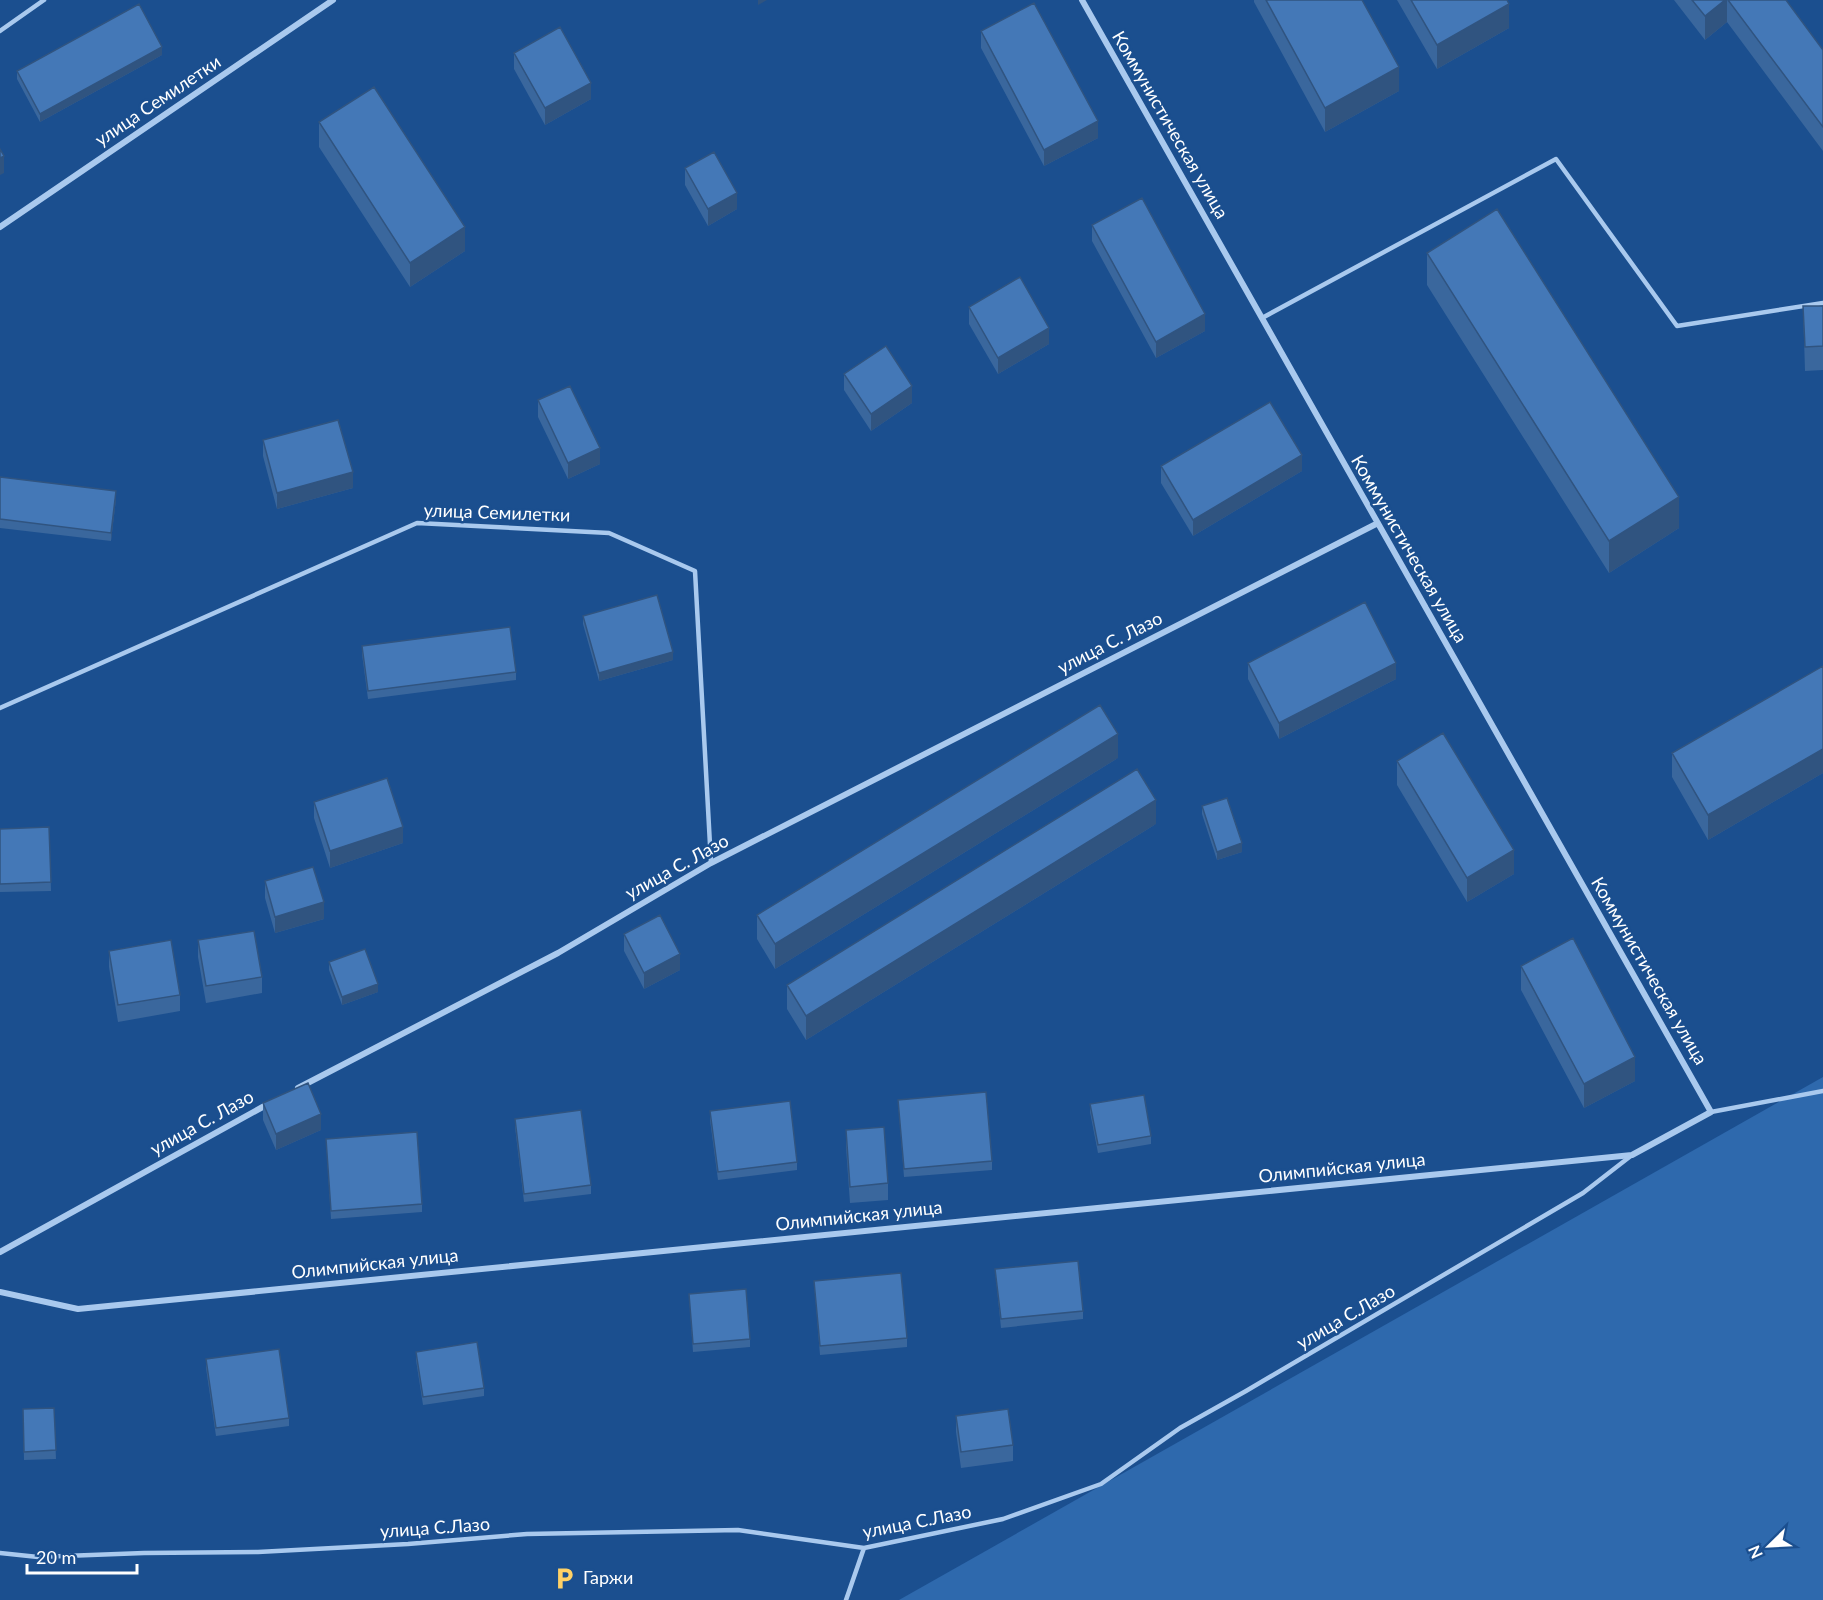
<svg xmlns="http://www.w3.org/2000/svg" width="1823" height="1600" viewBox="0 0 1823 1600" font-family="Lato,sans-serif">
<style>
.green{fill:#2e69ad}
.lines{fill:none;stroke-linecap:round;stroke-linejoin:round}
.lane{stroke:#a9c9ee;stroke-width:4.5}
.street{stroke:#a9c9ee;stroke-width:6}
.wall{fill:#3a679d}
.shaded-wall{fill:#305480}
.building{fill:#4478b7;stroke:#305480;stroke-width:1.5}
.labels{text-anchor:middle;stroke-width:5;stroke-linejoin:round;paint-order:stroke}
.street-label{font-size:18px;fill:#fff;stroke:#1b4f8f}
.poi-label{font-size:18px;fill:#fff;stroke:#1b4f8f;text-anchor:start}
</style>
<rect width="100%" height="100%" fill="#1b4f8f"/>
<!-- green -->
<path class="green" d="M 1823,1077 L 1823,1600 L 899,1600 Z"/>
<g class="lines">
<!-- lane -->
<path class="lane" d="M 0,31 L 44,0
M 1262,318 L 1556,159 L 1677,326 L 1823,303
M 0,708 L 417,523 L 609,533 L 695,571 L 711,863
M 1711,1112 L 1823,1091
M 0,1553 L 38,1557 L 144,1553 L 258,1552 L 408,1544 L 527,1534 L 738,1530 L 864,1548 L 1003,1519 L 1101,1484 L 1180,1428 L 1246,1391 L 1583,1193 L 1632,1155
M 846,1600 L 864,1548"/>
<!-- street -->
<path class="street" d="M 0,227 L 333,0
M 298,1088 L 558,953 L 711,863 L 1378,523
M 0,1252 L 268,1104
M 0,1292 L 78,1309 L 1632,1155 L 1711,1112 L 1082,0"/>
</g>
<!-- wall -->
<path class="wall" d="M 1254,0 L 1362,0 L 1399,91 L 1325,132 L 1254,2 Z
M 1397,0 L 1507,0 L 1509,28 L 1437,69 Z
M 1674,0 L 1786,0 L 1823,50 L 1823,151 L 1727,22 L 1705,40 Z
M 981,31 L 1098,138 L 1044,166 L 981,48 Z
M 514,53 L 591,99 L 545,125 L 514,69 Z
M 162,55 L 40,122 L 17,79 L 17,71 Z
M 319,122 L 465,251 L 410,287 L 319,147 Z
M 685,168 L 737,209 L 708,226 L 685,185 Z
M 1092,225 L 1205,331 L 1156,358 L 1092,241 Z
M 1427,253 L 1679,528 L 1609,573 L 1427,285 Z
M 1803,306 L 1823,306 L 1823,370 L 1805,371 Z
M 969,307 L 1049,344 L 998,374 L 969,324 Z
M 844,374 L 912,403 L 871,431 L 844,390 Z
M 538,400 L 600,464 L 568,479 L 538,417 Z
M 263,440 L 353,488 L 277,509 L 263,456 Z
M 1161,466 L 1302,471 L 1193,536 L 1161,483 Z
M 0,477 L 116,499 L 111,541 L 0,528 Z
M 583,616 L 673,660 L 599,681 L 583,624 Z
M 362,646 L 516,672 L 516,680 L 368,699 L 362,654 Z
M 1248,663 L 1396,679 L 1279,739 L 1248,679 Z
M 1823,666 L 1823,773 L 1708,840 L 1672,777 L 1672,753 Z
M 1118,758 L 775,969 L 757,939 L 757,915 Z
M 1397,761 L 1514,874 L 1467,902 L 1397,785 Z
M 314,802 L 403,843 L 330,868 L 314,818 Z
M 1202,806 L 1242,852 L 1217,860 L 1202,814 Z
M 1156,824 L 806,1040 L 787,1009 L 787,985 Z
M 49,827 L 51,891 L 0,892 L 0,829 Z
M 265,881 L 324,919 L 275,933 L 265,898 Z
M 624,934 L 680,970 L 644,989 L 624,951 Z
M 198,940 L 262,977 L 262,993 L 206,1003 L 198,957 Z
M 109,951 L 180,995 L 180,1011 L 118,1022 L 109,967 Z
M 329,962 L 378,992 L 342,1005 L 329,970 Z
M 1521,966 L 1635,1081 L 1584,1108 L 1521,990 Z
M 898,1100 L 992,1161 L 992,1170 L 904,1177 Z
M 263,1103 L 321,1130 L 276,1150 L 263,1120 Z
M 1090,1104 L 1151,1136 L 1151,1144 L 1098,1153 L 1090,1112 Z
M 710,1111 L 797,1162 L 797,1170 L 718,1180 L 710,1120 Z
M 515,1119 L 591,1185 L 591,1194 L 524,1202 L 515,1127 Z
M 846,1130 L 888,1183 L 888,1200 L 850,1203 L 846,1147 Z
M 326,1139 L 422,1204 L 422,1212 L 331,1219 Z
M 995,1269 L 1083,1311 L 1083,1319 L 1001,1328 Z
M 814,1281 L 907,1338 L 907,1347 L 820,1355 Z
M 689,1294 L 750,1339 L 750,1347 L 693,1352 Z
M 416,1352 L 484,1388 L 484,1396 L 423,1405 L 416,1360 Z
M 206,1359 L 289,1418 L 289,1426 L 216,1436 L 206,1368 Z
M 54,1408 L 56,1459 L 24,1460 L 23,1409 Z
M 956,1416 L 1013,1445 L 1013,1461 L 961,1468 L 956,1432 Z"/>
<!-- shaded-wall -->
<path class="shaded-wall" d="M 758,0 L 767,0 L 758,5 Z
M 1725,0 L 1727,0 L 1727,22 L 1705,40 L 1705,16 Z
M 1509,4 L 1509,28 L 1437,69 L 1437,45 Z
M 162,47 L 162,55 L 40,122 L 40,114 Z
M 1399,67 L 1399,91 L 1325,132 L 1325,108 Z
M 591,83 L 591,99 L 545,125 L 545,108 Z
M 1098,121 L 1098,138 L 1044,166 L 1044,150 Z
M 4,156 L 4,173 L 0,175 L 0,158 Z
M 737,193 L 737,209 L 708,226 L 708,209 Z
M 465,227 L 465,251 L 410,287 L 410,263 Z
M 1205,314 L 1205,331 L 1156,358 L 1156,342 Z
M 1049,328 L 1049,344 L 998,374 L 998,358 Z
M 912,386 L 912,403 L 871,431 L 871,414 Z
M 600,448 L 600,464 L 568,479 L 568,463 Z
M 1302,455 L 1302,471 L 1193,536 L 1193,520 Z
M 353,472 L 353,488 L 277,509 L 277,493 Z
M 116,491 L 116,499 L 111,541 L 111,533 Z
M 1679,497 L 1679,528 L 1609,573 L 1609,541 Z
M 673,652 L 673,660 L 599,681 L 599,673 Z
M 1396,663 L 1396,679 L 1279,739 L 1279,723 Z
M 1118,734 L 1118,758 L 775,969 L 775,944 Z
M 1823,749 L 1823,773 L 1708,840 L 1708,815 Z
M 1156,800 L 1156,824 L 806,1040 L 806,1016 Z
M 403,827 L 403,843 L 330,868 L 330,851 Z
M 1242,843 L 1242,852 L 1217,860 L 1217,852 Z
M 1514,850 L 1514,874 L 1467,902 L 1467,878 Z
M 324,902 L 324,919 L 275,933 L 275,917 Z
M 680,954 L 680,970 L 644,989 L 644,973 Z
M 378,984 L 378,992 L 342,1005 L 342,997 Z
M 1635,1057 L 1635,1081 L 1584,1108 L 1584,1084 Z
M 321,1114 L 321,1130 L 276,1150 L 276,1134 Z"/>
<!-- building -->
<path class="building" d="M 1266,0 L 1362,0 L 1399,67 L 1325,108 Z
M 1411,0 L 1507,0 L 1509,4 L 1437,45 Z
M 1692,0 L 1725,0 L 1705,16 Z
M 1728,0 L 1786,0 L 1823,50 L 1823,127 Z
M 1034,3 L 1098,121 L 1044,150 L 981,31 Z
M 139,4 L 162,47 L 40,114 L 17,71 Z
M 560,27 L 591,83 L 545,108 L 514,53 Z
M 374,87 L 465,227 L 410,263 L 319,122 Z
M 0,149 L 4,156 L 0,158 Z
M 714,152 L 737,193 L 708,209 L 685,168 Z
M 1142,198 L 1205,314 L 1156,342 L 1092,225 Z
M 1497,209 L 1679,497 L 1609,541 L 1427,253 Z
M 1020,277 L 1049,328 L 998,358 L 969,307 Z
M 1803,306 L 1823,306 L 1823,346 L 1805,347 Z
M 886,346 L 912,386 L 871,414 L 844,374 Z
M 570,386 L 600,448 L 568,463 L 538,400 Z
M 1270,402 L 1302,455 L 1193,520 L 1161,466 Z
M 338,420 L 353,472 L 277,493 L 263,440 Z
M 0,477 L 116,491 L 111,533 L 0,519 Z
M 657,595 L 673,652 L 599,673 L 583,616 Z
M 1365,602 L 1396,663 L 1279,723 L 1248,663 Z
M 510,627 L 516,672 L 368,691 L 362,646 Z
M 1823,666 L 1823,749 L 1708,815 L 1672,753 Z
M 1100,705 L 1118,734 L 775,944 L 757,915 Z
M 1443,733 L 1514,850 L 1467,878 L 1397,761 Z
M 1137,769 L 1156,800 L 806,1016 L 787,985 Z
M 387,778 L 403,827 L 330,851 L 314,802 Z
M 1227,798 L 1242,843 L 1217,852 L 1202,806 Z
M 49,827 L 51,882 L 0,884 L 0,829 Z
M 313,867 L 324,902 L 275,917 L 265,881 Z
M 660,915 L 680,954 L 644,973 L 624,934 Z
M 254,931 L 262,977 L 206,986 L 198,940 Z
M 1573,938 L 1635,1057 L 1584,1084 L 1521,966 Z
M 171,940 L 180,995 L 118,1005 L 109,951 Z
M 365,949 L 378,984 L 342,997 L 329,962 Z
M 308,1083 L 321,1114 L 276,1134 L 263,1103 Z
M 986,1092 L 992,1161 L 904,1169 L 898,1100 Z
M 1144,1095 L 1151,1136 L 1098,1145 L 1090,1104 Z
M 790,1101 L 797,1162 L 718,1172 L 710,1111 Z
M 581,1110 L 591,1185 L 524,1194 L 515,1119 Z
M 884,1127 L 888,1183 L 850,1187 L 846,1130 Z
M 417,1132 L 422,1204 L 331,1211 L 326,1139 Z
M 1078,1261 L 1083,1311 L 1001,1319 L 995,1269 Z
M 901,1273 L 907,1338 L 820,1346 L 814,1281 Z
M 746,1289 L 750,1339 L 693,1344 L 689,1294 Z
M 477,1342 L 484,1388 L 423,1397 L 416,1352 Z
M 279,1349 L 289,1418 L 216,1428 L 206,1359 Z
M 54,1408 L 56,1450 L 24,1452 L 23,1409 Z
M 1008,1409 L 1013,1445 L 961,1452 L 956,1416 Z"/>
<!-- icons -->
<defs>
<symbol id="parking-bare" viewBox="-9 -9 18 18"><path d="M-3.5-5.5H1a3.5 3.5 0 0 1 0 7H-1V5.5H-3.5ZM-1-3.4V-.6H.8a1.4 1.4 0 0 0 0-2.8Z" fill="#ffd166" stroke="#1b4f8f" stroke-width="2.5" paint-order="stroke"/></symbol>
</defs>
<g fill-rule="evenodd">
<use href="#parking-bare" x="548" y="1562" width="33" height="33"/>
</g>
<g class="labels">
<!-- street labels -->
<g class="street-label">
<text transform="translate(158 101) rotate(-34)" y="6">улица Семилетки</text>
<text transform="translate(1170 125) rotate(60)" y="6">Коммунистическая улица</text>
<text transform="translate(497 513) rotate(2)" y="6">улица Семилетки</text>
<text transform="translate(1409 549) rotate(60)" y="6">Коммунистическая улица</text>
<text transform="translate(1110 643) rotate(-27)" y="6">улица С. Лазо</text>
<text transform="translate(677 867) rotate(-29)" y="6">улица С. Лазо</text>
<text transform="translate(1649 971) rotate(60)" y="6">Коммунистическая улица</text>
<text transform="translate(202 1123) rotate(-29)" y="6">улица С. Лазо</text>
<text transform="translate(1342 1168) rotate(-6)" y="6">Олимпийская улица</text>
<text transform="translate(859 1216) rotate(-6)" y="6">Олимпийская улица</text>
<text transform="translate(375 1264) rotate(-6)" y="6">Олимпийская улица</text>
<text transform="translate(1346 1317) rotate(-30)" y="6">улица С.Лазо</text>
<text transform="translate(917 1522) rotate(-11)" y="6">улица С.Лазо</text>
<text transform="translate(435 1528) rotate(-4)" y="6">улица С.Лазо</text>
</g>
<!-- poi labels -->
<g class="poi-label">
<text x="583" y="1584">Гаржи</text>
</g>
</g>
<!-- north arrow -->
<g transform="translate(1769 1546) rotate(246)" stroke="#1b4f8f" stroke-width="4.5" paint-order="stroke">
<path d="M0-4.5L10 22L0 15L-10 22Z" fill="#ffffff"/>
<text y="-9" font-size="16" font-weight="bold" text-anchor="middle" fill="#ffffff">N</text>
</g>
<!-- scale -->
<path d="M27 1564v9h110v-9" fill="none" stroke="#ffffff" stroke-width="3"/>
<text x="36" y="1564" font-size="18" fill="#ffffff" stroke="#1b4f8f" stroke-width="4.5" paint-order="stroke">20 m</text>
</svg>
